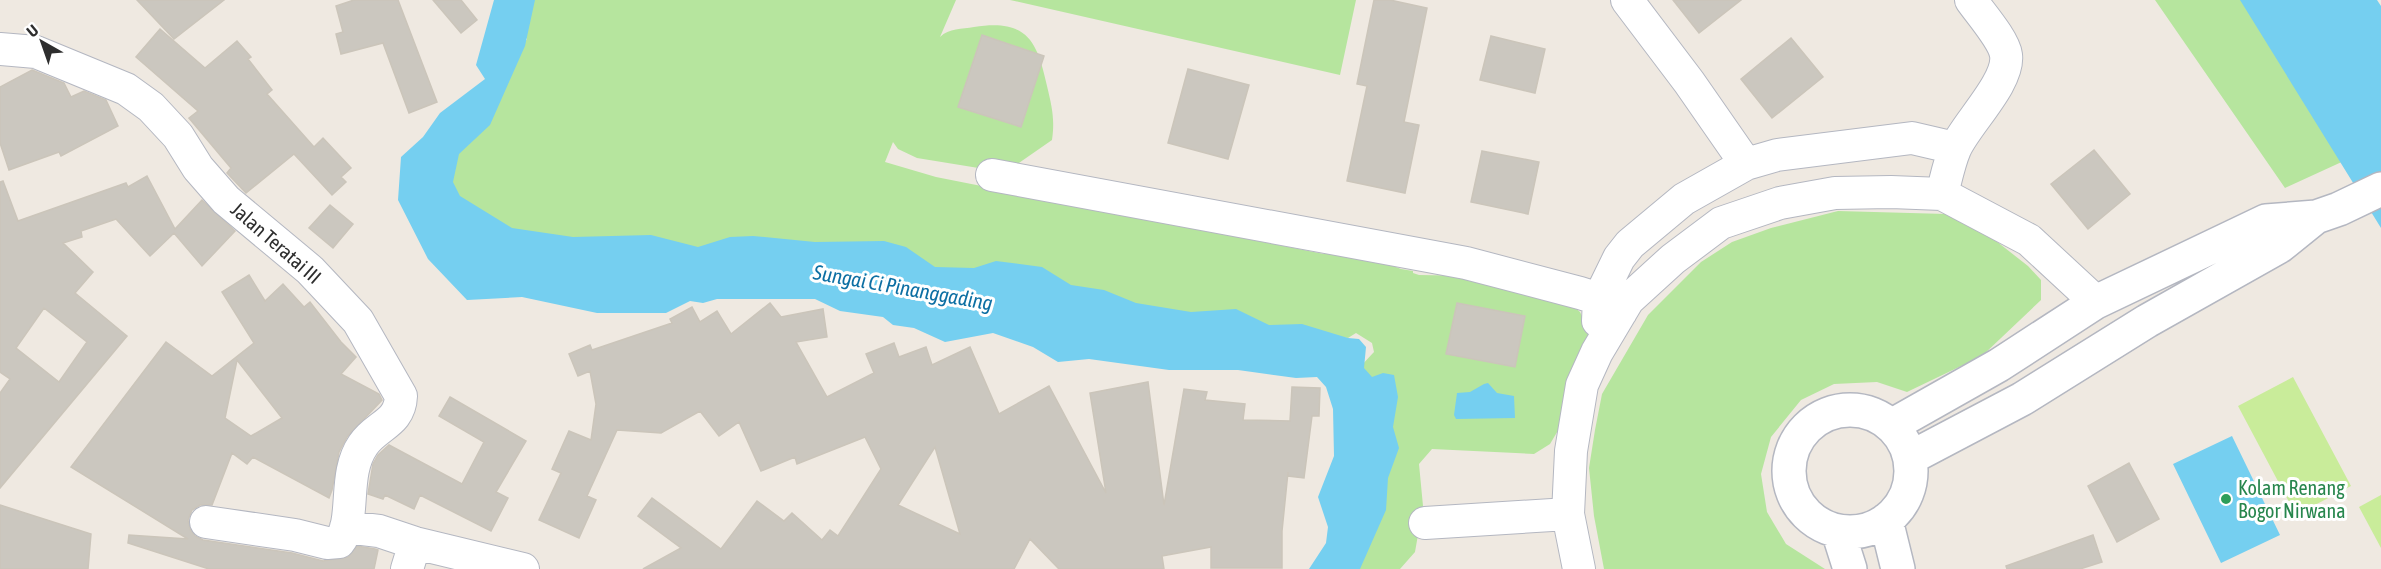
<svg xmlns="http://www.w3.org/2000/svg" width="2381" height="569" viewBox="0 0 2381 569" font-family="'Asap Condensed',sans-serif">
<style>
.green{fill:#b6e59e}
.pitch{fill:#c9ec9a}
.water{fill:#75cff0}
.building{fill:#cbc7bf;stroke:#cbc5ba;stroke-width:1.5;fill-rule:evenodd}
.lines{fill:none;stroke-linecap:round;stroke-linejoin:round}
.minor-casing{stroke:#b4b7c1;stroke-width:34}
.tertiary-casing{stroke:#b4b7c1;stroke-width:36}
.minor{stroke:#fff;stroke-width:32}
.tertiary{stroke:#fff;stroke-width:33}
.leisure-dot{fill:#2e9e5b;stroke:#fff;stroke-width:2}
.labels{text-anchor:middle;stroke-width:6;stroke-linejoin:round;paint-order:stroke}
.street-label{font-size:20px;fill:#2e2e2e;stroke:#fff}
.leisure-label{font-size:20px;fill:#27864d;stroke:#fff;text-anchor:start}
.water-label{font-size:21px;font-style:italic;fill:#0d6fa3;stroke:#fff}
</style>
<rect width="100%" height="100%" fill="#efe9e1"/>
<!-- green -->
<path class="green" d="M 528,0 L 956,0 L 940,37 C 949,28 962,29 974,27 C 1027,19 1037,40 1047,86 C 1052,107 1055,119 1052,140 L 1016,165 L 997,171 L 917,158 L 898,149 L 893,142 L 885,162 L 936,177 L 1324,254 L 1355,251 L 1401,269 L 1413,271 L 1413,273 L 1419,275 L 1477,276 L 1560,295 L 1580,312 L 1589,330 L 1569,412 L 1550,444 L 1534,454 L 1432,449 L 1419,464 L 1423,506 L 1415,552 L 1400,569 L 1352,569 L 1375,389 L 1359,368 L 1374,352 L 1372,343 L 1356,333 L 1348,338 L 518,268 L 436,172 L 465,137 L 527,39 L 517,28 Z
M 1010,0 L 1356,0 L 1340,75 Z
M 2155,0 L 2245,0 L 2346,160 L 2285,188 Z
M 1838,211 L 1946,214 L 1982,230 L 2028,266 L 2041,280 L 2041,300 L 1982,356 L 1907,392 L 1877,382 L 1834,384 L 1801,400 L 1771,437 L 1761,474 L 1767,512 L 1786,544 L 1825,569 L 1604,569 L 1594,516 L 1589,468 L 1595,430 L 1602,394 L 1648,315 L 1701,262 L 1732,242 L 1771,228 Z"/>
<!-- pitch -->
<path class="pitch" d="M 2293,377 L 2351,486 L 2296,515 L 2238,406 Z
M 2381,495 L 2381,548 L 2359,507 Z"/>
<!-- water -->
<path class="water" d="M 494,0 L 535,0 L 525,46 L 490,125 L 459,154 L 453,182 L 460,196 L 512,228 L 573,237 L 651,235 L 698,247 L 730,237 L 753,236 L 815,242 L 884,241 L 906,247 L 935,267 L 974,268 L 996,261 L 1042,267 L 1071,285 L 1104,290 L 1136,303 L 1191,312 L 1236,309 L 1269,325 L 1302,324 L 1348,338 L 1359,339 L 1366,347 L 1364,368 L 1372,377 L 1383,373 L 1394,375 L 1398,397 L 1393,427 L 1399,448 L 1388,478 L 1386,510 L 1360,569 L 1309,569 L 1326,543 L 1328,527 L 1318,497 L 1334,456 L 1333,409 L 1326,387 L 1317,377 L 1296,378 L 1238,370 L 1169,370 L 1089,359 L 1058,362 L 1033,347 L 993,333 L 945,342 L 914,328 L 893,325 L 883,317 L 840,311 L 815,299 L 717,299 L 703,303 L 690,301 L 666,313 L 597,313 L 522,297 L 467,300 L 428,259 L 398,200 L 401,157 L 423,137 L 440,113 L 485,79 L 476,65 Z
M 2240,0 L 2377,0 L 2381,6 L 2381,228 Z
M 1488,383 L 1497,393 L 1514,396 L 1515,418 L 1456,419 L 1454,415 L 1457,393 L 1470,392 L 1484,384 Z
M 2232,436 L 2280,535 L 2221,563 L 2173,464 Z"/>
<!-- building -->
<path class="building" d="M 137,0 L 224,0 L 174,39 Z
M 354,0 L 398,0 L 437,102 L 409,113 L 383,43 L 341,54 L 336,34 L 343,32 L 336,6 Z
M 433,0 L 461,0 L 477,20 L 461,33 Z
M 1374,0 L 1390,0 L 1427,8 L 1404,122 L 1419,125 L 1405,193 L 1347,181 L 1367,86 L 1357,84 Z
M 1673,0 L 1741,0 L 1699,33 Z
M 160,29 L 205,68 L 237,41 L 251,57 L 248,59 L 272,90 L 267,94 L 314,147 L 323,138 L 351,168 L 341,177 L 346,182 L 332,195 L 294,154 L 246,193 L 227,173 L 231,168 L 189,118 L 198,111 L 136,57 Z
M 982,35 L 1044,56 L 1021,127 L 958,107 Z
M 1491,36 L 1545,49 L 1535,93 L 1480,80 Z
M 1791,38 L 1823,77 L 1772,118 L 1741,79 Z
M 1188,69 L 1249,85 L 1228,159 L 1168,143 Z
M 32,70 L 64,83 L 71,97 L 84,91 L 106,100 L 118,126 L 61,156 L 59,152 L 9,170 L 0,143 L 0,87 Z
M 2094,150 L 2130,194 L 2088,229 L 2051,184 Z
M 1482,151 L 1539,162 L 1528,214 L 1471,202 Z
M 147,176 L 175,229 L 202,200 L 235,231 L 202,266 L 174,233 L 150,256 L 116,219 L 81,231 L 82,237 L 63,243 L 93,272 L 75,293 L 127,336 L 0,488 L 0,393 L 10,379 L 0,372 L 0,182 L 3,181 L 18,221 L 126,183 L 128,187 ZM 44,308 L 87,342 L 59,382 L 16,348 Z
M 330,205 L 353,224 L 333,248 L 309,228 Z
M 249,275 L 265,301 L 283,284 L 304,307 L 310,302 L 341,342 L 356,357 L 341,374 L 379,394 L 382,400 L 347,437 L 339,452 L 332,490 L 329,498 L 253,457 L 247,464 L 232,453 L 212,505 L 200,505 L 192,510 L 188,520 L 190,529 L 195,536 L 203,540 L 292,553 L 323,561 L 348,557 L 357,546 L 375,549 L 378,550 L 374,569 L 209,569 L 128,543 L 129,535 L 188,539 L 71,467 L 166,342 L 212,376 L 254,343 L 222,292 ZM 237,360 L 282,418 L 251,436 L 225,418 Z
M 770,303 L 781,317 L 823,309 L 827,337 L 796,342 L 827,397 L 874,373 L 866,354 L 894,343 L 899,357 L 926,347 L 932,365 L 970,347 L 999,414 L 1049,386 L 1106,493 L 1090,393 L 1148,382 L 1164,505 L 1184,389 L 1207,392 L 1205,400 L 1245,404 L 1243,420 L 1290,421 L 1292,387 L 1320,388 L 1319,416 L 1312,416 L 1304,478 L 1288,476 L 1288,472 L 1282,531 L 1282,568 L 1211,568 L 1211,547 L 1162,556 L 1164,569 L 1059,569 L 1030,539 L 1014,569 L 643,569 L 681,548 L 638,516 L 652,498 L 721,549 L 757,501 L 784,521 L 792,513 L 822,540 L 830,530 L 838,536 L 881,469 L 865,437 L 797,464 L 795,457 L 761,471 L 739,422 L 719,436 L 700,411 L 661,433 L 617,430 L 587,496 L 596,500 L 579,538 L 539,520 L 561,473 L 552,469 L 569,431 L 591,440 L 596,404 L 590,371 L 578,376 L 569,354 L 590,345 L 592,350 L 672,323 L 670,319 L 692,307 L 700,322 L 717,311 L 731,334 ZM 935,447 L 960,534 L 898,505 Z
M 1457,303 L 1525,316 L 1515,367 L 1446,354 Z
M 450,397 L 526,441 L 496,492 L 508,498 L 491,531 L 420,495 L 414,509 L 385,495 L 383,499 L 368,494 L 373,464 L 378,455 L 389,445 L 462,484 L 484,442 L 439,416 Z
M 2129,463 L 2159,519 L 2117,542 L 2088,486 Z
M 0,505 L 91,534 L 88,569 L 0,569 Z
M 2093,535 L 2102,562 L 2080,569 L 2007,569 L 2006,566 Z"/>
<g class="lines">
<defs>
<path id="minor" d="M 1627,0 L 1689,82 L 1746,164
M 0,49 L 36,52 L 126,89 L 151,107 L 178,136 L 198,168 L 226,200 L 310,270 L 358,321 L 401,396 C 400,424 376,425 363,445 C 342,475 357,520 339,542 L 327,543 L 295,535 L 206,522
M 992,175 L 1466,263 L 1580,293 L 1599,299 L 1621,312
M 1942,194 C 1946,179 1949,163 1955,149 C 1965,125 2010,82 2006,55 C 2004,40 1980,13 1971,0
M 1598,321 L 1599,299 L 1619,258 L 1630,244 L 1684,199 L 1746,164 L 1777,155 L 1912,138 L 1955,148
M 1425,523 L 1568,514
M 346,527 L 379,531 L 415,543 L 523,569
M 407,569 L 415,543
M 1579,569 L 1568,514 L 1571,451 L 1582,385 L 1597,352 L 1628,300 L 1673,259 L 1721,223 L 1780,203 L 1835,193 L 1891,192 L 1942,194 L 2029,240 L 2096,302"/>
<path id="tertiary" d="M1789 471a61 61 0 1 1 122 0a61 61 0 1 1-122 0Z
M 1891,426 L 1999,365 L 2096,302 L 2266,221 L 2316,217 L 2339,209 L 2381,189
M 1910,458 L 2022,399 L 2147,321 L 2280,246 L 2316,217
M 1886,520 L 1898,569
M 1838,531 L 1850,569"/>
</defs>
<!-- minor casing -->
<use href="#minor" class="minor-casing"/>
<!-- tertiary casing -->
<use href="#tertiary" class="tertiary-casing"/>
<!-- minor -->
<use href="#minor" class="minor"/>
<!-- tertiary -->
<use href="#tertiary" class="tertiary"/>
</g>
<!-- markers -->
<circle class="leisure-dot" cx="2226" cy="499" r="6"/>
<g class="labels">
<!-- street labels -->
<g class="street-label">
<text transform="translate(276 243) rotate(41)" y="7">Jalan Teratai III</text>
</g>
<!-- leisure labels -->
<g class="leisure-label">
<text x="2238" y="495">Kolam Renang<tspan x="2238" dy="23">Bogor Nirwana</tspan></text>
</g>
<!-- water labels -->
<g class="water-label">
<text transform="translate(903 288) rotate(10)" y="7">Sungai Ci Pinanggading</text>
</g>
</g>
<!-- north arrow -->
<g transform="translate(42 42) rotate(320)" stroke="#ffffff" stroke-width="4.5" paint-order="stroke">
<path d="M0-4.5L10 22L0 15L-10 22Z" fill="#2e2e2e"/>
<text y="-9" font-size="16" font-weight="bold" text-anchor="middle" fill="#2e2e2e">U</text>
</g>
</svg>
